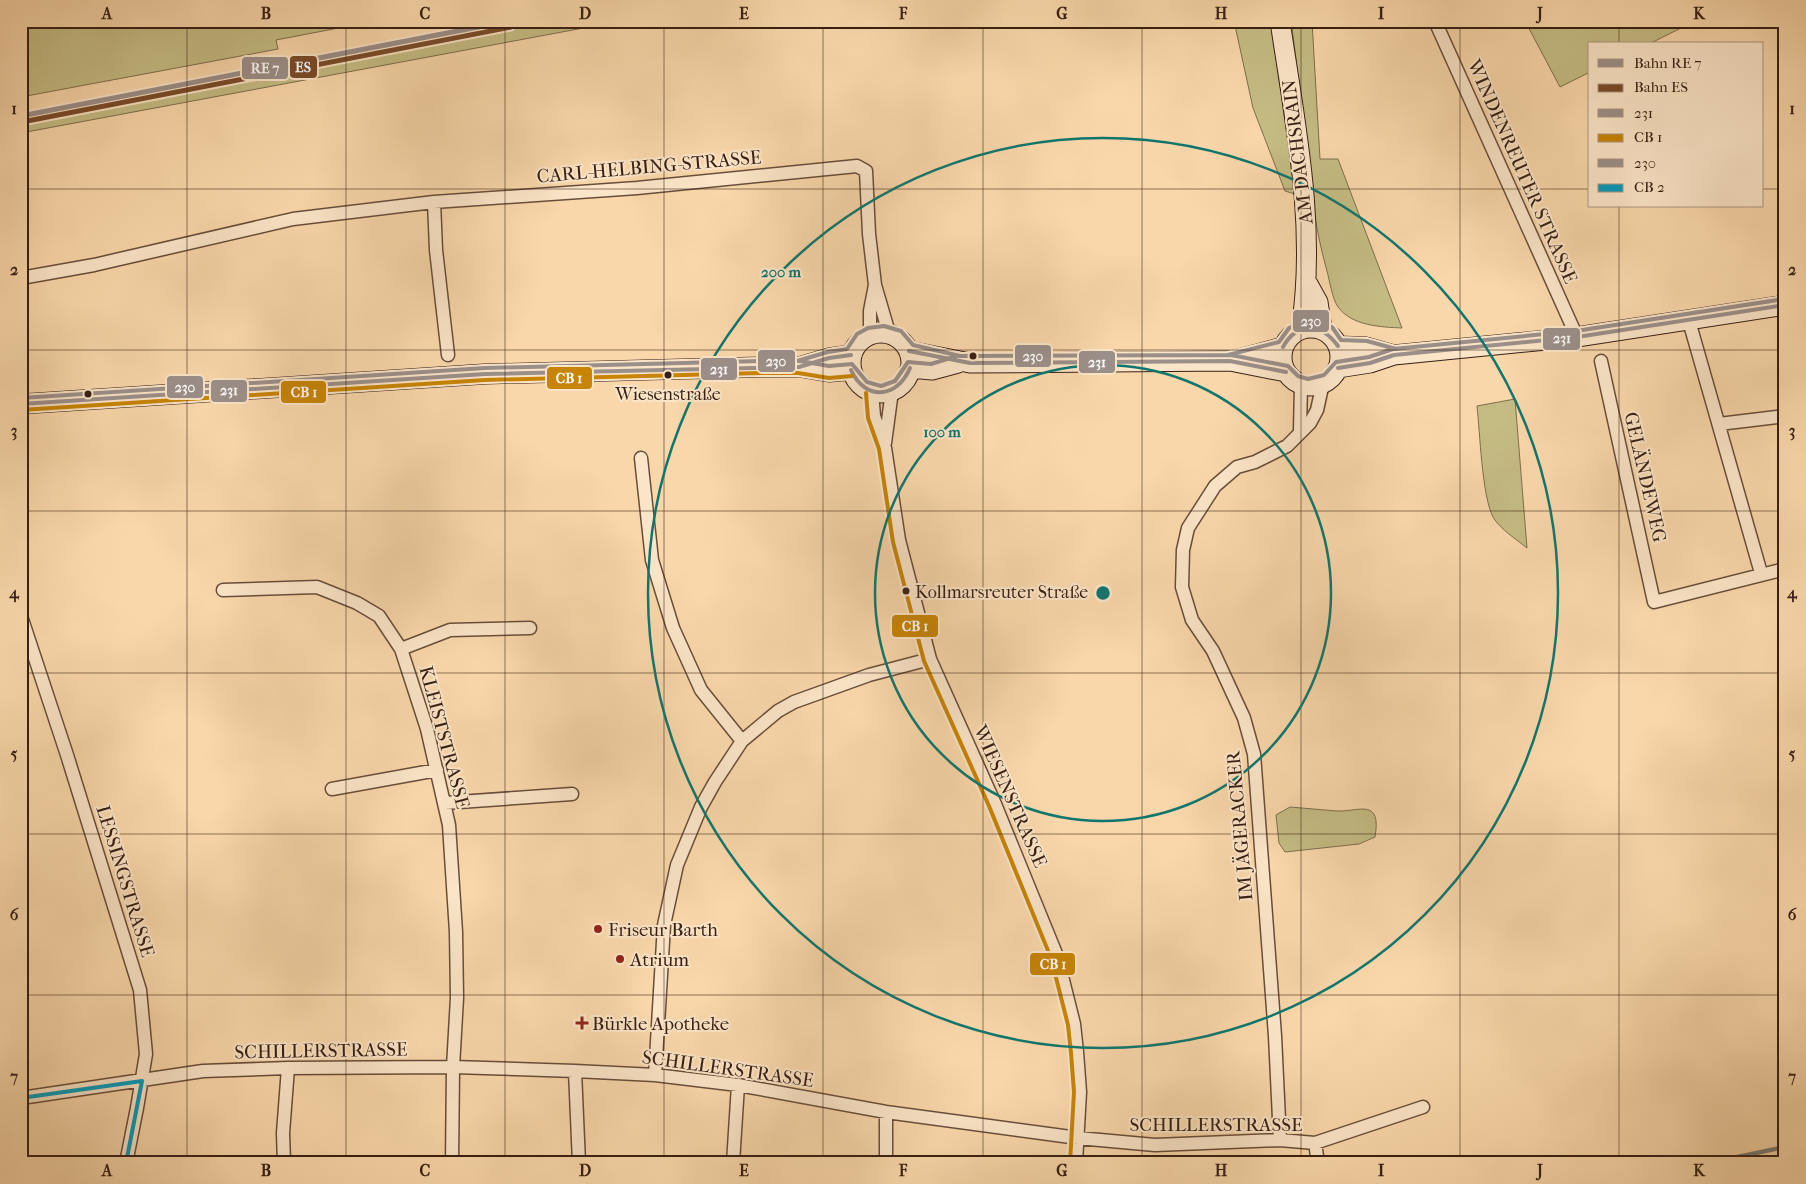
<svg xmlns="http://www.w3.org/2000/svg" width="1806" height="1184" viewBox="0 0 1806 1184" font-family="'IM FELL French Canon',serif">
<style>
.green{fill:#c5bc84;stroke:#7e6e4c}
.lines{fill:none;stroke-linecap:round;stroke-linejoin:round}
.stream{stroke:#777a73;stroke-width:4.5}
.street-casing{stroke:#684d3a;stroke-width:15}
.secondary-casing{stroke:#371f14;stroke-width:21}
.street{stroke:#fbe5c8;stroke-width:12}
.secondary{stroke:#fbe5c8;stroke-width:19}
.bus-1-casing{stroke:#fbe5c8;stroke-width:8}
.bus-2-casing{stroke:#fbe5c8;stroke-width:8}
.bus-3-casing{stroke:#fbe5c8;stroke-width:8}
.bus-4-casing{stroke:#fbe5c8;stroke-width:8}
.bus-1{stroke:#9b8f8a;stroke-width:4}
.bus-2{stroke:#c78405;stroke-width:4}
.bus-3{stroke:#9b8f8a;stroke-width:4}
.bus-4{stroke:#069bbb;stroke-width:4}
.rail-1-casing{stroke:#fbe5c8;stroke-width:9}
.rail-2-casing{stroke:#fbe5c8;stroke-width:9}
.rail-1{stroke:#9b8f8a;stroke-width:5}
.rail-2{stroke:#7a4b2a;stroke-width:5}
.grid{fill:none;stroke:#371f14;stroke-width:1;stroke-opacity:0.55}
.ring{fill:none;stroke:#0f766e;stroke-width:2.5}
.bus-dot{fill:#371f14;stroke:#fbe5c8;stroke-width:2}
.poi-dot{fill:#8f2418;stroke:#fbe5c8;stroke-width:2}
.labels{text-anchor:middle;stroke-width:4;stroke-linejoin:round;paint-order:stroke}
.bus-label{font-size:18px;fill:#371f14;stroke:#fbe5c8}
.street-label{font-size:19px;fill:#371f14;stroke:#fbe5c8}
.poi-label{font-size:19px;fill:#371f14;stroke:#fbe5c8;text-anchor:start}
.centre{fill:#0f766e;stroke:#fbe5c8;stroke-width:2.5}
.ring-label{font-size:15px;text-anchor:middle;font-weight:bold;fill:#0f766e;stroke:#fbe5c8;stroke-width:4;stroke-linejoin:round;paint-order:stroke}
.line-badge{stroke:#fbe5c8;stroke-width:2}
.badge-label{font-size:14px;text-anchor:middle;font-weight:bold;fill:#fff}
.neatline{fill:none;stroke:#371f14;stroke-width:2}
.grid-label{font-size:16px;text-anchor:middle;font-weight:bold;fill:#371f14}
</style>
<rect width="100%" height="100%" fill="#f9d7aa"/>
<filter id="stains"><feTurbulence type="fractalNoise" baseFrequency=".004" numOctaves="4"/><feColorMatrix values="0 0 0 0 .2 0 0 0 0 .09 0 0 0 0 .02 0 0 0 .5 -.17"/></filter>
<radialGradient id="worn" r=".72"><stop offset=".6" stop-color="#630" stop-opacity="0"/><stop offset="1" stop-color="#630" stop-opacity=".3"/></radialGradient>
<!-- green -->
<path class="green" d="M 21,21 L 375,21 L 276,40 L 278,49 L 21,97 Z
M 550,21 L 621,21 L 21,133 L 21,122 Z
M 1234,21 L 1271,21 L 1295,194 L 1285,191 L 1253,108 Z
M 1291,21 L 1312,21 L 1320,159 L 1338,159 L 1402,328 C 1381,327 1352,326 1338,307 C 1332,298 1330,282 1327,271 C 1305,193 1303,102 1291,21 Z
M 1525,21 L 1690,21 L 1691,23 L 1649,44 L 1590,44 L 1590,72 L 1560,87 Z
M 1515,399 L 1527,548 C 1516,539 1501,530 1493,517 C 1482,496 1480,433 1477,406 Z
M 1290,807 C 1306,808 1321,810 1337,811 C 1358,812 1382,797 1375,837 L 1359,844 L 1285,852 L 1279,843 L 1276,815 Z"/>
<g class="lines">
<!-- stream -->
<path class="stream" d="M 1709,1163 L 1785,1147"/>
<defs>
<path id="street" d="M 1435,21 L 1577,337
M 434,202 L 436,250 L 448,355
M 21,278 L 94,265 L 293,219 L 434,202 L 637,188 L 857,166 L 866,171 L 869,234 L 875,285 L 889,333
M 1689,321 L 1761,573
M 870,334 L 870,311 L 875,285
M 1601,361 L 1654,602 L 1785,569
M 872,392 L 874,416 L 885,448 L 899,540 L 930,659 L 995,804 L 1057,956 L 1074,1024 L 1077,1052 L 1080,1092 L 1076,1163
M 1719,424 L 1785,416
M 1300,431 L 1301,384
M 885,443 L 892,391
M 641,458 L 652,560 L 673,628 L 701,690 L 742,741
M 223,590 L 317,587 L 357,603 L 379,616 L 401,649 L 427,729 L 449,825 L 456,932 L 457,998 L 453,1067 L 452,1163
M 21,616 L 67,755 L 140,990 L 146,1054 L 137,1108 L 126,1163
M 401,649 L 450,630 L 530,628
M 332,789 L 437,770
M 445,803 L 572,794
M 575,1071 L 579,1163
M 655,1075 L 664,925 L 677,865 L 701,807 L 715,782 L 742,741 L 778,711 L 794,702 L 869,675 L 930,659
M 21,1098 L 203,1071 L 288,1068 L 453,1067 L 575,1071 L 655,1075 L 738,1085 L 886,1112 L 1078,1138 L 1155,1145 L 1280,1140 L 1315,1143 L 1423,1107
M 1280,1140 L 1275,1036 L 1254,754 L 1244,718 L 1213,651 L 1192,620 L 1182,587 L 1183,550 L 1188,528 L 1215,486 L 1237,467 L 1255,462 L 1287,446 L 1310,423 L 1317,410 L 1323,383
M 1315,1143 L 1318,1163
M 284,1163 L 283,1133 L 288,1068
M 733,1163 L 738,1085
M 886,1163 L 886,1112"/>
<path id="secondary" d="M 1280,21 C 1295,123 1317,226 1301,329
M 1308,284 L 1318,302 L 1322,329
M1282 357a29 29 0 1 1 58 0a29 29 0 1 1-58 0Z
M851 363a30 30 0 1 1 60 0a30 30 0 1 1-60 0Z
M 1338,346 L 1366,347 L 1394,355
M 909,351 L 970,363 L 1230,361 L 1286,372
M 1232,361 L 1283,347
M 802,366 L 829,358 L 851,355
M 910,368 L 932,370 L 958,363
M 1338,368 L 1370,363 L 1394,355 L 1577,337 L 1785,305
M 21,404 L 485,374 L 761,367 L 799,367 L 829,372 L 851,370"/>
</defs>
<!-- street casing -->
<use href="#street" class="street-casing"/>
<!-- secondary casing -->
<use href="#secondary" class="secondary-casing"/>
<!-- street -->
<use href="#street" class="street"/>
<!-- secondary -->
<use href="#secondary" class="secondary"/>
<defs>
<path id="bus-1" d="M 1283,347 C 1298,321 1321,323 1338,346
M 909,351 L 970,363 L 1230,361 L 1286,372
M 1338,368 L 1370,363 L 1394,355 L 1577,337 L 1785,305
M 851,370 C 865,401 897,399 910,368
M 21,404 L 485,374 L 799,367 L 829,358 L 851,355"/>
<path id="bus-2" d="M 866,393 L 868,418 L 879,449 L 893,542 L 924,661 L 989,806 L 1051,958 L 1068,1025 L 1071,1053 L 1074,1092 L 1070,1163
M 21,410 L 485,380 L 761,373 L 798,373 L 829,378 L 852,376"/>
<path id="bus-3" d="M 1228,355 L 1279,342 L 1289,328 L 1305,321 L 1319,322 L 1332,327 L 1341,340 L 1367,341 L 1396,349
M 797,361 L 828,352 L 847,349 L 857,334 L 868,328 L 884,326 L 901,331 L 913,345 L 960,356 L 1231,355 L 1288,366 L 1298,376 L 1308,379 L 1324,375 L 1336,362 L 1369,357 L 1393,349 L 1576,331 L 1784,299
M 21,398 L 485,368 L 761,361 L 800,361 L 829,366 L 852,364 L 867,382 L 881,386 L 895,381 L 908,362 L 931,364 L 957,356"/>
<path id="bus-4" d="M 21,1098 L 142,1081
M 126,1163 L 142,1081"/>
</defs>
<!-- bus-1 casing -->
<use href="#bus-1" class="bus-1-casing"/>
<!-- bus-2 casing -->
<use href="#bus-2" class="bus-2-casing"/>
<!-- bus-3 casing -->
<use href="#bus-3" class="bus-3-casing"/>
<!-- bus-4 casing -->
<use href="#bus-4" class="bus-4-casing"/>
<!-- bus-1 -->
<use href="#bus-1" class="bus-1"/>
<!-- bus-2 -->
<use href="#bus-2" class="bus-2"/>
<!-- bus-3 -->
<use href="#bus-3" class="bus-3"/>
<!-- bus-4 -->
<use href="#bus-4" class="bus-4"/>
<defs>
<path id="rail-1" d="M 21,116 L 509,21"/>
<path id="rail-2" d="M 22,122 L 511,27"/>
</defs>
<!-- rail-1 casing -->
<use href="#rail-1" class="rail-1-casing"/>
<!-- rail-2 casing -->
<use href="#rail-2" class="rail-2-casing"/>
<!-- rail-1 -->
<use href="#rail-1" class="rail-1"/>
<!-- rail-2 -->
<use href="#rail-2" class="rail-2"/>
</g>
<!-- grid -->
<path class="grid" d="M 187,21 L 187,1163M 346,21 L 346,1163M 505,21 L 505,1163M 664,21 L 664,1163M 823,21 L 823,1163M 983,21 L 983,1163M 1142,21 L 1142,1163M 1301,21 L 1301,1163M 1460,21 L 1460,1163M 1619,21 L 1619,44M 21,189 L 1590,189M 1762,189 L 1785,189M 1619,206 L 1619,1163M 21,350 L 1785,350M 21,511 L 1785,511M 21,673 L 1785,673M 21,834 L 1785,834M 21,995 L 1785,995"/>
<!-- distance rings -->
<g class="ring">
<circle cx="1103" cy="593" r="228"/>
<circle cx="1103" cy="593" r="455"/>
</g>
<!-- markers -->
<g class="bus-dot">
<circle cx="973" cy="356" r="4.5"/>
<circle cx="668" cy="375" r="4.5"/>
<circle cx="88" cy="394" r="4.5"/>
<circle cx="906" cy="591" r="4.5"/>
</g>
<g class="poi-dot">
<circle cx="598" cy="929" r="5"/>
<circle cx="620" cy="959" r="5"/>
<path d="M579.5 1015.5h5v5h5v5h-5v5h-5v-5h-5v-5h5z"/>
</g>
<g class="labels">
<!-- bus labels -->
<g class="bus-label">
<text x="668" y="400">Wiesenstraße</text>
<text x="915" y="598" text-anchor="start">Kollmarsreuter Straße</text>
</g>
<!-- street labels -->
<g class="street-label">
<text transform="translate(1297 152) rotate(-97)" y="7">AM DACHSRAIN</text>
<text transform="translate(649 166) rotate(-5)" y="7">CARL-HELBING-STRASSE</text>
<text transform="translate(1523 171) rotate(66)" y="7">WINDENREUTER STRASSE</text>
<text transform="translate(1646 477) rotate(77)" y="7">GELÄNDEWEG</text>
<text transform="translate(445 737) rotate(75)" y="7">KLEISTSTRASSE</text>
<text transform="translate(1011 796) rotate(66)" y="7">WIESENSTRASSE</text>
<text transform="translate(1239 826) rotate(-95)" y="7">IM JÄGERACKER</text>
<text transform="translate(126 881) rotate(73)" y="7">LESSINGSTRASSE</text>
<text transform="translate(321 1050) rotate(-1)" y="7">SCHILLERSTRASSE</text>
<text transform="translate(728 1068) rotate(8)" y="7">SCHILLERSTRASSE</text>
<text x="1216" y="1131">SCHILLERSTRASSE</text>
</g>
<!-- poi labels -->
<g class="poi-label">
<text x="608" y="936">Friseur Barth</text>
<text x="630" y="966">Atrium</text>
<text x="592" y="1030">Bürkle Apotheke</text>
</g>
</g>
<circle cx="1103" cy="593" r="8" class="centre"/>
<g class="ring-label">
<text x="781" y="277">200 m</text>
<text x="942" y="437">100 m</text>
</g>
<g class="line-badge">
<rect x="289" y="55" width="29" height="24" rx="5" fill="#7a4b2a"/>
<rect x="241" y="56" width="48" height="24" rx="5" fill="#9b8f8a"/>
<rect x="1292" y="309" width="38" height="24" rx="5" fill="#9b8f8a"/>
<rect x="1542" y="327" width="39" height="24" rx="5" fill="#9b8f8a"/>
<rect x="1014" y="344" width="38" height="24" rx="5" fill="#9b8f8a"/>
<rect x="757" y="349" width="39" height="24" rx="5" fill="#9b8f8a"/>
<rect x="1078" y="350" width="38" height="24" rx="5" fill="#9b8f8a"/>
<rect x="700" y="357" width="38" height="24" rx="5" fill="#9b8f8a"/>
<rect x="546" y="366" width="47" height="24" rx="5" fill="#c78405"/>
<rect x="166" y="375" width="38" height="24" rx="5" fill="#9b8f8a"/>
<rect x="210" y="379" width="38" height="24" rx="5" fill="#9b8f8a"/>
<rect x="280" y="380" width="47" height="24" rx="5" fill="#c78405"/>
<rect x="891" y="614" width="48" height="24" rx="5" fill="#c78405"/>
<rect x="1029" y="952" width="47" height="24" rx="5" fill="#c78405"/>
</g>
<g class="badge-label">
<text x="303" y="72">ES</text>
<text x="265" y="73">RE 7</text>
<text x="1311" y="326">230</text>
<text x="1562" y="343">231</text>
<text x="1033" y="361">230</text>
<text x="776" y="366">230</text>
<text x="1097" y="367">231</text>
<text x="719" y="374">231</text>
<text x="569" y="383">CB 1</text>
<text x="185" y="392">230</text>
<text x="229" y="395">231</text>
<text x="304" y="397">CB 1</text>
<text x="915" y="631">CB 1</text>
<text x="1053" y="969">CB 1</text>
</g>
<!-- margin -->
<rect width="1806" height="1184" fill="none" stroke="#f9d7aa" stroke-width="55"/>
<!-- legend -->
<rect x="1588" y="42" width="175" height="165" fill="#fbe5c8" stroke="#ad9680"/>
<rect x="1598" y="59" width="25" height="8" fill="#9b8f8a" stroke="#ad9680"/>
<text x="1634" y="68" font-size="15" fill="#371f14">Bahn RE 7</text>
<rect x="1598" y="84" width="25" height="8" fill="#7a4b2a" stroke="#ad9680"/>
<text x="1634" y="92" font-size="15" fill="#371f14">Bahn ES</text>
<rect x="1598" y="109" width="25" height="8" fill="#9b8f8a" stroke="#ad9680"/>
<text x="1634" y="118" font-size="15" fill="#371f14">231</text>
<rect x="1598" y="134" width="25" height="8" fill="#c78405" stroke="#ad9680"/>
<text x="1634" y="142" font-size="15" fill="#371f14">CB 1</text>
<rect x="1598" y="159" width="25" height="8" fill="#9b8f8a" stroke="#ad9680"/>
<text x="1634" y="168" font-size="15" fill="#371f14">230</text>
<rect x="1598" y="184" width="25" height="8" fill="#069bbb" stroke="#ad9680"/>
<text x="1634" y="192" font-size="15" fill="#371f14">CB 2</text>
<rect x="28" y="28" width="1750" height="1128" class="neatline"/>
<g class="grid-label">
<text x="107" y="19">A</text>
<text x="266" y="19">B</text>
<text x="425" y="19">C</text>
<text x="585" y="19">D</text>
<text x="744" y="19">E</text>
<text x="903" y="19">F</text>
<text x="1062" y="19">G</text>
<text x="1221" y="19">H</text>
<text x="1381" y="19">I</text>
<text x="1540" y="19">J</text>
<text x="1699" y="19">K</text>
<text x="14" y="114">1</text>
<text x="1792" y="114">1</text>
<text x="14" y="275">2</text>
<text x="1792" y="275">2</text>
<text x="14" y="436">3</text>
<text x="1792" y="436">3</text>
<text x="14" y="598">4</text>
<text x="1792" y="598">4</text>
<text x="14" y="759">5</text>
<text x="1792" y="759">5</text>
<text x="14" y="920">6</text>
<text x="1792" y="920">6</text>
<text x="14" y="1082">7</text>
<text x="1792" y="1082">7</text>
<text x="107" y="1176">A</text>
<text x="266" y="1176">B</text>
<text x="425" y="1176">C</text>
<text x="585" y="1176">D</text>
<text x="744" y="1176">E</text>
<text x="903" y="1176">F</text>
<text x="1062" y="1176">G</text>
<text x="1221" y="1176">H</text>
<text x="1381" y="1176">I</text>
<text x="1540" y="1176">J</text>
<text x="1699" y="1176">K</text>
</g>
<rect width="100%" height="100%" filter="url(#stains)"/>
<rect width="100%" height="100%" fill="url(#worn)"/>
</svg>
